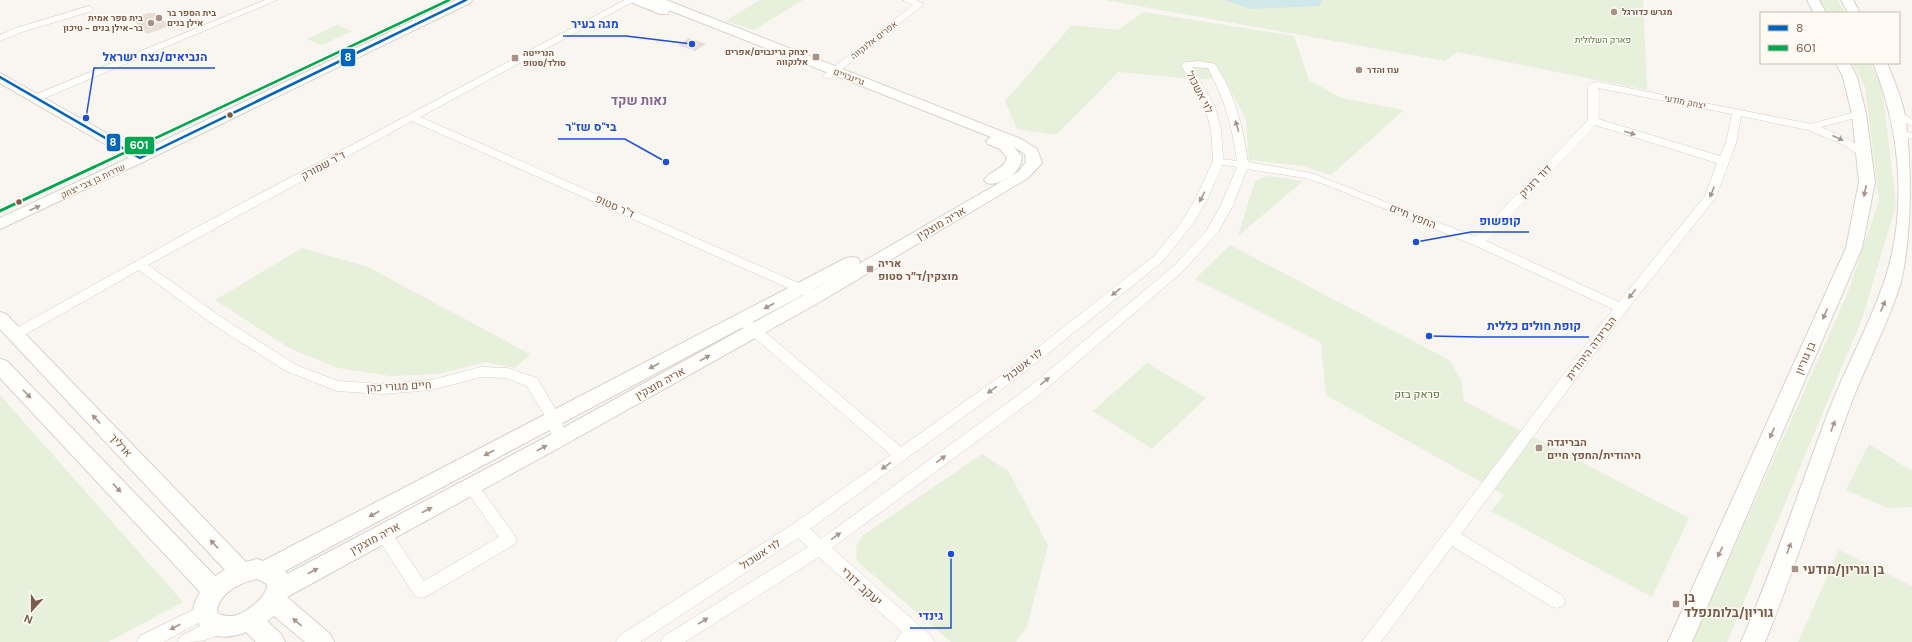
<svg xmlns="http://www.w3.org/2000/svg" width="1912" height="642" viewBox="0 0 1912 642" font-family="'DM Sans',Heebo,sans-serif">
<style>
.green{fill:#e7f0db}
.water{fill:#d0e8ea}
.building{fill:#e6ded7}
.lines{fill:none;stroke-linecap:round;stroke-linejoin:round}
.street-casing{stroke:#d7d1cb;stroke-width:1}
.secondary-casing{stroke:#d9d2cb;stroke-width:2}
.street{fill:#fefefd;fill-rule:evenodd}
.secondary{fill:#fefefd;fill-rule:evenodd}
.bus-1-casing{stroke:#fffaf3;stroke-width:5}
.bus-2-far1-casing{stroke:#fffaf3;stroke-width:5}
.bus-2-casing{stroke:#fffaf3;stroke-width:6}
.bus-1{stroke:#0065bd;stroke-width:2.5}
.bus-2-far1{stroke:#00a651;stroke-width:2.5}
.bus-2{stroke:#00a651;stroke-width:3}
.oneway{fill:#a8958b}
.poi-dot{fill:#a69286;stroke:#fffaf3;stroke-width:1.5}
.bus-dot{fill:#7a5c4d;stroke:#fffaf3;stroke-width:1.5}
.labels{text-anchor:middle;stroke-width:3;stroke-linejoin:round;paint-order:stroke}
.far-poi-label{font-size:9px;font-weight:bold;fill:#7a5c4d;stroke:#fffaf3;text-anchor:start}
.far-street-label{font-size:9px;fill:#7a5c4d;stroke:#fffaf3}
.far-park-label{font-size:9px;fill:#537a41;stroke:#fffaf3}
.street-label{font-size:11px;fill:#7a5c4d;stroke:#fffaf3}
.poi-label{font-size:11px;font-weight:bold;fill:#7a5c4d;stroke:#fffaf3;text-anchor:start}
.park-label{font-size:11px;fill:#537a41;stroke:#fffaf3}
.far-district-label{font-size:13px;font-weight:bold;fill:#846695;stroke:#fffaf3}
.near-poi-label{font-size:13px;font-weight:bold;fill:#7a5c4d;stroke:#fffaf3;text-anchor:start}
.near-street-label{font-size:13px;fill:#7a5c4d;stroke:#fffaf3}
.leader{fill:none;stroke:#1d4ed8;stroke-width:1.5}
.callout-dot{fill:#1d4ed8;stroke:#fffaf3;stroke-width:1.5}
.callout-label{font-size:12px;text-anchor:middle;font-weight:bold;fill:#1d4ed8;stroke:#fffaf3;stroke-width:3;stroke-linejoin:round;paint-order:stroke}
.line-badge{stroke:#fffaf3;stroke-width:1.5}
.badge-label{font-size:11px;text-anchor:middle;font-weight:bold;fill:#fff}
</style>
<rect width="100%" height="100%" fill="#f9f5f0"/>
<!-- green -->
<path class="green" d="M 760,0 L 803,0 L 754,30 L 725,21 Z
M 1105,0 L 1643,0 L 1647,90 L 1457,52 L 1445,61 Z
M 1820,0 L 1838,0 L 1845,13 L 1827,13 Z
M 1144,12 L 1294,36 L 1309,80 L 1341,98 L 1404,110 L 1331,175 L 1303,166 L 1249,160 L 1246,120 L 1224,78 L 1194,79 L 1118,72 L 1056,135 L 1017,129 L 1005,101 L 1072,25 L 1118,30 Z
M 337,25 L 352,31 L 322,45 L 307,39 Z
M 1853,63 L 1870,63 L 1882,87 L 1896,205 L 1862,319 L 1727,642 L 1692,642 L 1847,295 L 1879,201 L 1865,87 Z
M 1268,176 L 1303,181 L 1238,236 L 1255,181 Z
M 1230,245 L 1449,360 L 1461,379 L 1464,401 L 1689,518 L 1652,597 L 1491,511 L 1504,495 L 1326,395 L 1321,343 L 1195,279 Z
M 302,248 L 368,267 L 530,354 L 515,368 L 486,362 L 439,374 L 390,376 L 338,368 L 289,348 L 215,300 Z
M 1147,363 L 1206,398 L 1152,449 L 1093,411 Z
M 0,396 L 0,395 L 183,602 L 108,642 L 0,642 Z
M 1869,444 L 1912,471 L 1912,507 L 1888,508 L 1846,490 Z
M 982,454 L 1008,471 L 1048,545 L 1027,627 L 1016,642 L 951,642 L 857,561 L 856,547 L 862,536 Z
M 1839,550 L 1912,586 L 1912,642 L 1798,642 Z"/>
<!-- water -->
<path class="water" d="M 1225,0 L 1323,0 L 1319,6 L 1250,9 Z"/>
<!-- building -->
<path class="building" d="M 148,13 L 155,13 L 170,26 L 147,34 L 133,20 L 138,19 L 136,17 Z
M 689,38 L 706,44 L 695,51 L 678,45 Z"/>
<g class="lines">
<defs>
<path id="street" d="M 265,0 L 277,0 L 40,100 L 36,101 L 31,98 L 32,96 Z
M 625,0 L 636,0 L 420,117 L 812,289 L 814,292 L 812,295 L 804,295 L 412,121 L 148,265 L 224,319 L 296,365 L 338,381 L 382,384 L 431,380 L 481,367 L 507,368 L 537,378 L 561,419 L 566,439 L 564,443 L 559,445 L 554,443 L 547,419 L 527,386 L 506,378 L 481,377 L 431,390 L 382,394 L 337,391 L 286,371 L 214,325 L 139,270 L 21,337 L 11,337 L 9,334 L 11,331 L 201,225 Z
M 903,0 L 916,0 L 924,4 L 831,78 L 825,78 L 823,76 L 825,74 L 913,5 Z
M 89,6 L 93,9 L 92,11 L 22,32 L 0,41 L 0,35 L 16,28 Z
M 1199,61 L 1215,64 C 1235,94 1243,128 1248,162 L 1311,173 L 1476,237 L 1588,120 L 1588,86 L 1590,84 L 1598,82 L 1811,124 L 1859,111 L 1863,112 L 1864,114 L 1863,116 L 1821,127 L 1850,140 L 1868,153 L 1867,155 L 1859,155 L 1842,144 L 1808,130 L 1741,116 L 1736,143 L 1716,197 L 1626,311 L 1461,534 L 1563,596 L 1565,601 L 1563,606 L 1557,608 L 1551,606 L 1452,546 L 1381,642 L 1362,642 L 1613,309 L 1474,245 L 1324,184 L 1305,178 L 1247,169 L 1233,205 L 1218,232 L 1183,271 L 1038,396 L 832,548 L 931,636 L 934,642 L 895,642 L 902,632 L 819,557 L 685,642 L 661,642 L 664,636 L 808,547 L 798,538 L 640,642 L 616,642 L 619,636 L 793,524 L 891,455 L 742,327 L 740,324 L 742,321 L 752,321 L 901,447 L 1012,368 L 1154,256 L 1181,223 L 1196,198 L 1213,161 L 1211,129 L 1205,107 L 1181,65 L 1186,62 ZM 1192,67 L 1208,68 C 1225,101 1232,124 1237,161 L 1223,159 L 1221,129 L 1215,107 ZM 1598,88 L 1732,114 L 1726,143 L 1720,156 L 1598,119 ZM 1595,125 L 1717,163 L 1705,196 L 1619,302 L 1486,241 ZM 1222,165 L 1237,167 L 1221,205 L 1207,230 L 1175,265 L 1028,388 L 821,539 L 810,529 L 1022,374 L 1162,262 L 1192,225 L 1208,198 Z
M 1897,111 L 1912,119 L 1912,126 L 1893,116 L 1892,114 Z
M 1902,131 L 1912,133 L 1912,139 L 1898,136 L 1897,134 Z
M 471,480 L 476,482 L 517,539 L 515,544 L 427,596 L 421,598 L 415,596 L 375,534 L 377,529 L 383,527 L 389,529 L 424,581 L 499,537 L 463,486 L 466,482 Z
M 205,604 L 211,606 L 213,611 L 211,616 L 163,642 L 137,642 L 140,636 Z
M 216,618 L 222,621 L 225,626 C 217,642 194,642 178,642 L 181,636 Z"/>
<path id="secondary" d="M 456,0 L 472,0 L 470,3 L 145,161 L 0,229 L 0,218 L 129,158 L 0,83 L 0,73 L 140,152 Z
M 631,0 L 666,0 L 1021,139 L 1037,149 L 1042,163 L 1028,178 L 823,300 L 566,444 L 287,597 L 330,634 L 334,642 L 305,642 L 274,616 L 267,621 L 281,634 L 285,642 L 256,642 L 246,632 C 230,639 206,640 197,621 C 195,616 193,611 194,606 C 195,601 198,596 200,592 L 0,378 L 0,359 L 7,361 L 215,576 L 225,570 L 0,329 L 0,312 L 6,314 L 246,562 L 257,559 L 263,561 L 846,258 L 852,257 L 858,258 L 860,262 L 859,264 L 1018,172 L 1026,162 L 1025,154 L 1014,147 L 1022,157 C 1021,161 1020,166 1018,169 C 1012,178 996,186 987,183 L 984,180 C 992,169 1002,171 1007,158 L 1000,149 L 988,144 L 986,141 L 991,137 L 669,10 L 668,14 L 660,14 L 633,3 ZM 829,281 L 552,434 L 287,574 L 285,571 ZM 257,579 L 267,584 C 268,596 248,611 237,615 C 232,617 226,616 221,615 L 217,612 C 218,593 241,582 257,579 Z
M 1807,0 L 1819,0 L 1826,13 L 1814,13 Z
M 1841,0 L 1853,0 L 1860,13 L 1848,13 Z
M 1836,63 L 1850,63 L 1857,77 L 1866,114 L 1875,182 L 1862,248 L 1692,642 L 1668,642 L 1846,248 L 1859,182 L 1852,114 L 1843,77 Z
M 1873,63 L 1887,63 C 1894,80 1901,97 1905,115 C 1912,164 1912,233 1901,282 C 1887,328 1862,371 1846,417 C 1819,492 1795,568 1765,642 L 1741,642 C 1773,569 1798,493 1826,418 C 1843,372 1868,329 1884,282 C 1908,212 1901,131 1873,63 Z"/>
</defs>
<!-- street casing -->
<use href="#street" class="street-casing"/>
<!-- secondary casing -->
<use href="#secondary" class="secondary-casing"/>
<!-- street -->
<use href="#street" class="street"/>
<!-- secondary -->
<use href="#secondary" class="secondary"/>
<defs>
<path id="bus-1" d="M 0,77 L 140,158 L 466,0"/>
<path id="bus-2-far1" d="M 92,168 L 449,0"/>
<path id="bus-2" d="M 0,211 L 94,167"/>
</defs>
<!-- bus-1 casing -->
<use href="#bus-1" class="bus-1-casing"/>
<!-- bus-2-far1 casing -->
<use href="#bus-2-far1" class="bus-2-far1-casing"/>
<!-- bus-2 casing -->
<use href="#bus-2" class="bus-2-casing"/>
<!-- bus-1 -->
<use href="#bus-1" class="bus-1"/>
<!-- bus-2-far1 -->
<use href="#bus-2-far1" class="bus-2-far1"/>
<!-- bus-2 -->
<use href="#bus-2" class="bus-2"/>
</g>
<!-- one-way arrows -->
<defs><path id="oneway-solid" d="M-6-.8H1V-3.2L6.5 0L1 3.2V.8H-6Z"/></defs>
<g class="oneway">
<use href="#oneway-solid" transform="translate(1237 126) rotate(-106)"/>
<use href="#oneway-solid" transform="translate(1630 133) rotate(17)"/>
<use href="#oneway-solid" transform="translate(1838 138) rotate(25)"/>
<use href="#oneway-solid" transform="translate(1865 191) rotate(101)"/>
<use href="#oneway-solid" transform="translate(1712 192) rotate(112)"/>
<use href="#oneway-solid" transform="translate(1202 197) rotate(117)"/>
<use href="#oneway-solid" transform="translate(35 208) rotate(-25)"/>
<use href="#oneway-solid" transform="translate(1116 292) rotate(141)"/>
<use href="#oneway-solid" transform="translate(1632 294) rotate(129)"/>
<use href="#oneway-solid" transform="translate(769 306) rotate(152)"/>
<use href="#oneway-solid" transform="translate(1883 306) rotate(-67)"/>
<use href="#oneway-solid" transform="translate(1825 314) rotate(114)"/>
<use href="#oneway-solid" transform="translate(705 358) rotate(-29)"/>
<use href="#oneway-solid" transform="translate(654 366) rotate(152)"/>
<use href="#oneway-solid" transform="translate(1045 381) rotate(-40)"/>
<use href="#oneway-solid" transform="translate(992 390) rotate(144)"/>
<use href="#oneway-solid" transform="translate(27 394) rotate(46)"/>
<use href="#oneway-solid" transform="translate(96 419) rotate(-133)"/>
<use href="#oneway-solid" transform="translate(1833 426) rotate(-70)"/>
<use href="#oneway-solid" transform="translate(1772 433) rotate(114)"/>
<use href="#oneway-solid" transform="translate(542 448) rotate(-28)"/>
<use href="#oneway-solid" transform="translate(489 453) rotate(152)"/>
<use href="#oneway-solid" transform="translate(941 459) rotate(-36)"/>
<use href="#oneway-solid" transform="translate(886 466) rotate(144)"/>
<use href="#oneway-solid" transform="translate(117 488) rotate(47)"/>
<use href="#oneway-solid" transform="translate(427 510) rotate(-28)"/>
<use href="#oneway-solid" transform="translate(374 514) rotate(152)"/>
<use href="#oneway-solid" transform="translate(836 536) rotate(-36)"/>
<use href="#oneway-solid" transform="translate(214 544) rotate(-133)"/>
<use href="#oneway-solid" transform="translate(1789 548) rotate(-70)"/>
<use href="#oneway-solid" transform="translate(1720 552) rotate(115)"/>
<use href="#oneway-solid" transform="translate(313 571) rotate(-28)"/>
<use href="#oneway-solid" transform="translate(703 621) rotate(-32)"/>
<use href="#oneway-solid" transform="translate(297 622) rotate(-140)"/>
<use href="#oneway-solid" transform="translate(175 627) rotate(152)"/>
</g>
<!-- markers -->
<g class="poi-dot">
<circle cx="1614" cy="12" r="4"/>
<circle cx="159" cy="18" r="4"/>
<circle cx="151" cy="23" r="4"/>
<rect x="812" y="53" width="8" height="8" rx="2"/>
<rect x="511" y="54" width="8" height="8" rx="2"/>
<circle cx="1359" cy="70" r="4"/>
<rect x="866" y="265" width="8" height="8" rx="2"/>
<rect x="1535" y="444" width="8" height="8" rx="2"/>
<rect x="1791" y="565" width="8" height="8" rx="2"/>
<rect x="1672" y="600" width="8" height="8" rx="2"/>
</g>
<g class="bus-dot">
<circle cx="230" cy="115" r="3.5"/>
<circle cx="19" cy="202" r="3.5"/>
</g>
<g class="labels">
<!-- far-poi labels -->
<g class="far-poi-label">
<text x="1622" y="15">מגרש כדורגל</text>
<text x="167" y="16">בית הספר בר<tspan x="167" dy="10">אילן בנים</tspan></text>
<text x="143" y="21" text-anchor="end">בית ספר אמית<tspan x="143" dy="10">בר-אילן בנים - טיכון</tspan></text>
<text x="808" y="55" text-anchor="end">יצחק גרינבוים/אפרים<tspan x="808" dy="10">אלנקווה</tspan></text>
<text x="523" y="56">הנרייטה<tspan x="523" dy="10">סולד/סטופ</tspan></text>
<text x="1367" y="73">עוז והדר</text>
</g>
<!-- far-street labels -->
<g class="far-street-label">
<text transform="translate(874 40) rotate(-38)" y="3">אפרים אלנקווה</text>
<text transform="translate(849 77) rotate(21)" y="3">גרינבויים</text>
<text transform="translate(1685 102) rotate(11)" y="3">יצחק מודעי</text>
<text transform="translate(93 181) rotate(-25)" y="3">שדרות בן צבי יצחק</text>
</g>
<!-- far-park labels -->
<g class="far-park-label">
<text x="1603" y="43">פארק השלולית</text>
</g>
<!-- street labels -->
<g class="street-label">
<text transform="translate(1200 92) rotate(63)" y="4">לוי אשכול</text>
<text transform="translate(323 165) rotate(-28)" y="4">ד"ר שמורק</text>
<text transform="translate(1535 181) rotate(-46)" y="4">דוד רזניק</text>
<text transform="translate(615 206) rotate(24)" y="4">ד"ר סטופ</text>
<text transform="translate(1413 216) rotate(22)" y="4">החפץ חיים</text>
<text transform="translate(941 223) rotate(-30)" y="4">אריה מוצקין</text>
<text transform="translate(1591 348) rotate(-53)" y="4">הבריגדה היהודית</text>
<text transform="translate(1805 358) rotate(-66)" y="4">בן גוריון</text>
<text transform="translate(1023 365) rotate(-38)" y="4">לוי אשכול</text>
<text transform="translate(660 383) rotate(-29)" y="4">אריה מוצקין</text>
<text transform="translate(399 386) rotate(-3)" y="4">חיים מגורי כהן</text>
<text transform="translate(121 445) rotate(47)" y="4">ארליך</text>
<text transform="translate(375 538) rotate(-28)" y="4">אריה מוצקין</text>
<text transform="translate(760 554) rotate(-33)" y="4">לוי אשכול</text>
</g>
<!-- poi labels -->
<g class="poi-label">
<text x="878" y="267">אריה<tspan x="878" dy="13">מוצקין/ד״ר סטופ</tspan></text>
<text x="1547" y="446">הבריגדה<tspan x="1547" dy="13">היהודית/החפץ חיים</tspan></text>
</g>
<!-- park labels -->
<g class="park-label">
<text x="1417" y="398">פראק בזק</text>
</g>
<!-- far-district labels -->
<g class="far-district-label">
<text x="639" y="105">נאות שקד</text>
</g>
<!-- near-poi labels -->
<g class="near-poi-label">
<text x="1803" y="574">בן גוריון/מודעי</text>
<text x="1684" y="602">בן<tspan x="1684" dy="15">גוריון/בלומנפלד</tspan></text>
</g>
<!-- near-street labels -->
<g class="near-street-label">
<text transform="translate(862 586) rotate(42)" y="5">יעקב דורי</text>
</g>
</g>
<!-- callouts -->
<path class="leader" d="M692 44L626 36H563M86 118L94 68H215M666 162L625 139H558M1416 242L1471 232H1529M1429 336L1479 337H1589M951 554L951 628H910"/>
<g class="callout-dot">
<circle cx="692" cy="44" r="4"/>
<circle cx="86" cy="118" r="4"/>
<circle cx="666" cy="162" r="4"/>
<circle cx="1416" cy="242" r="4"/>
<circle cx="1429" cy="336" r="4"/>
<circle cx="951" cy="554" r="4"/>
</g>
<g class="callout-label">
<text x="595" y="28">מגה בעיר</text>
<text x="155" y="61">הנביאים/נצח ישראל</text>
<text x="591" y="131">בי"ס שז"ר</text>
<text x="1500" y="225">קופשופ</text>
<text x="1534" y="330">קופת חולים כללית</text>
<text x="931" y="620">גינדי</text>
</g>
<g class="line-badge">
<rect x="340" y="48" width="16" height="19" rx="4" fill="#0065bd"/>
<rect x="106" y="133" width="15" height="19" rx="4" fill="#0065bd"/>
<rect x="124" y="136" width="31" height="19" rx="4" fill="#00a651"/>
</g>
<g class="badge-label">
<text x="348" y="61">8</text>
<text x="113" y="146">8</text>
<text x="139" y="149">601</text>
</g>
<!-- legend -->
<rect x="1760" y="12" width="140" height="52" fill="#fffaf3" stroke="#cabbb1"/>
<rect x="1768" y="25" width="20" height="6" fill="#0065bd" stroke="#cabbb1"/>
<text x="1796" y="32" font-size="12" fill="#7a5c4d">8</text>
<rect x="1768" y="45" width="20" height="6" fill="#00a651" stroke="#cabbb1"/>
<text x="1796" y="52" font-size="12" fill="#7a5c4d">601</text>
<!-- north arrow -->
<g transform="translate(32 610) rotate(201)" stroke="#fffaf3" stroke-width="3" paint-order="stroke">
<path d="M0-3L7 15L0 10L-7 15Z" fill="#7a5c4d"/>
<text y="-6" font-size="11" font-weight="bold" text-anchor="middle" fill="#7a5c4d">N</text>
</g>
</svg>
